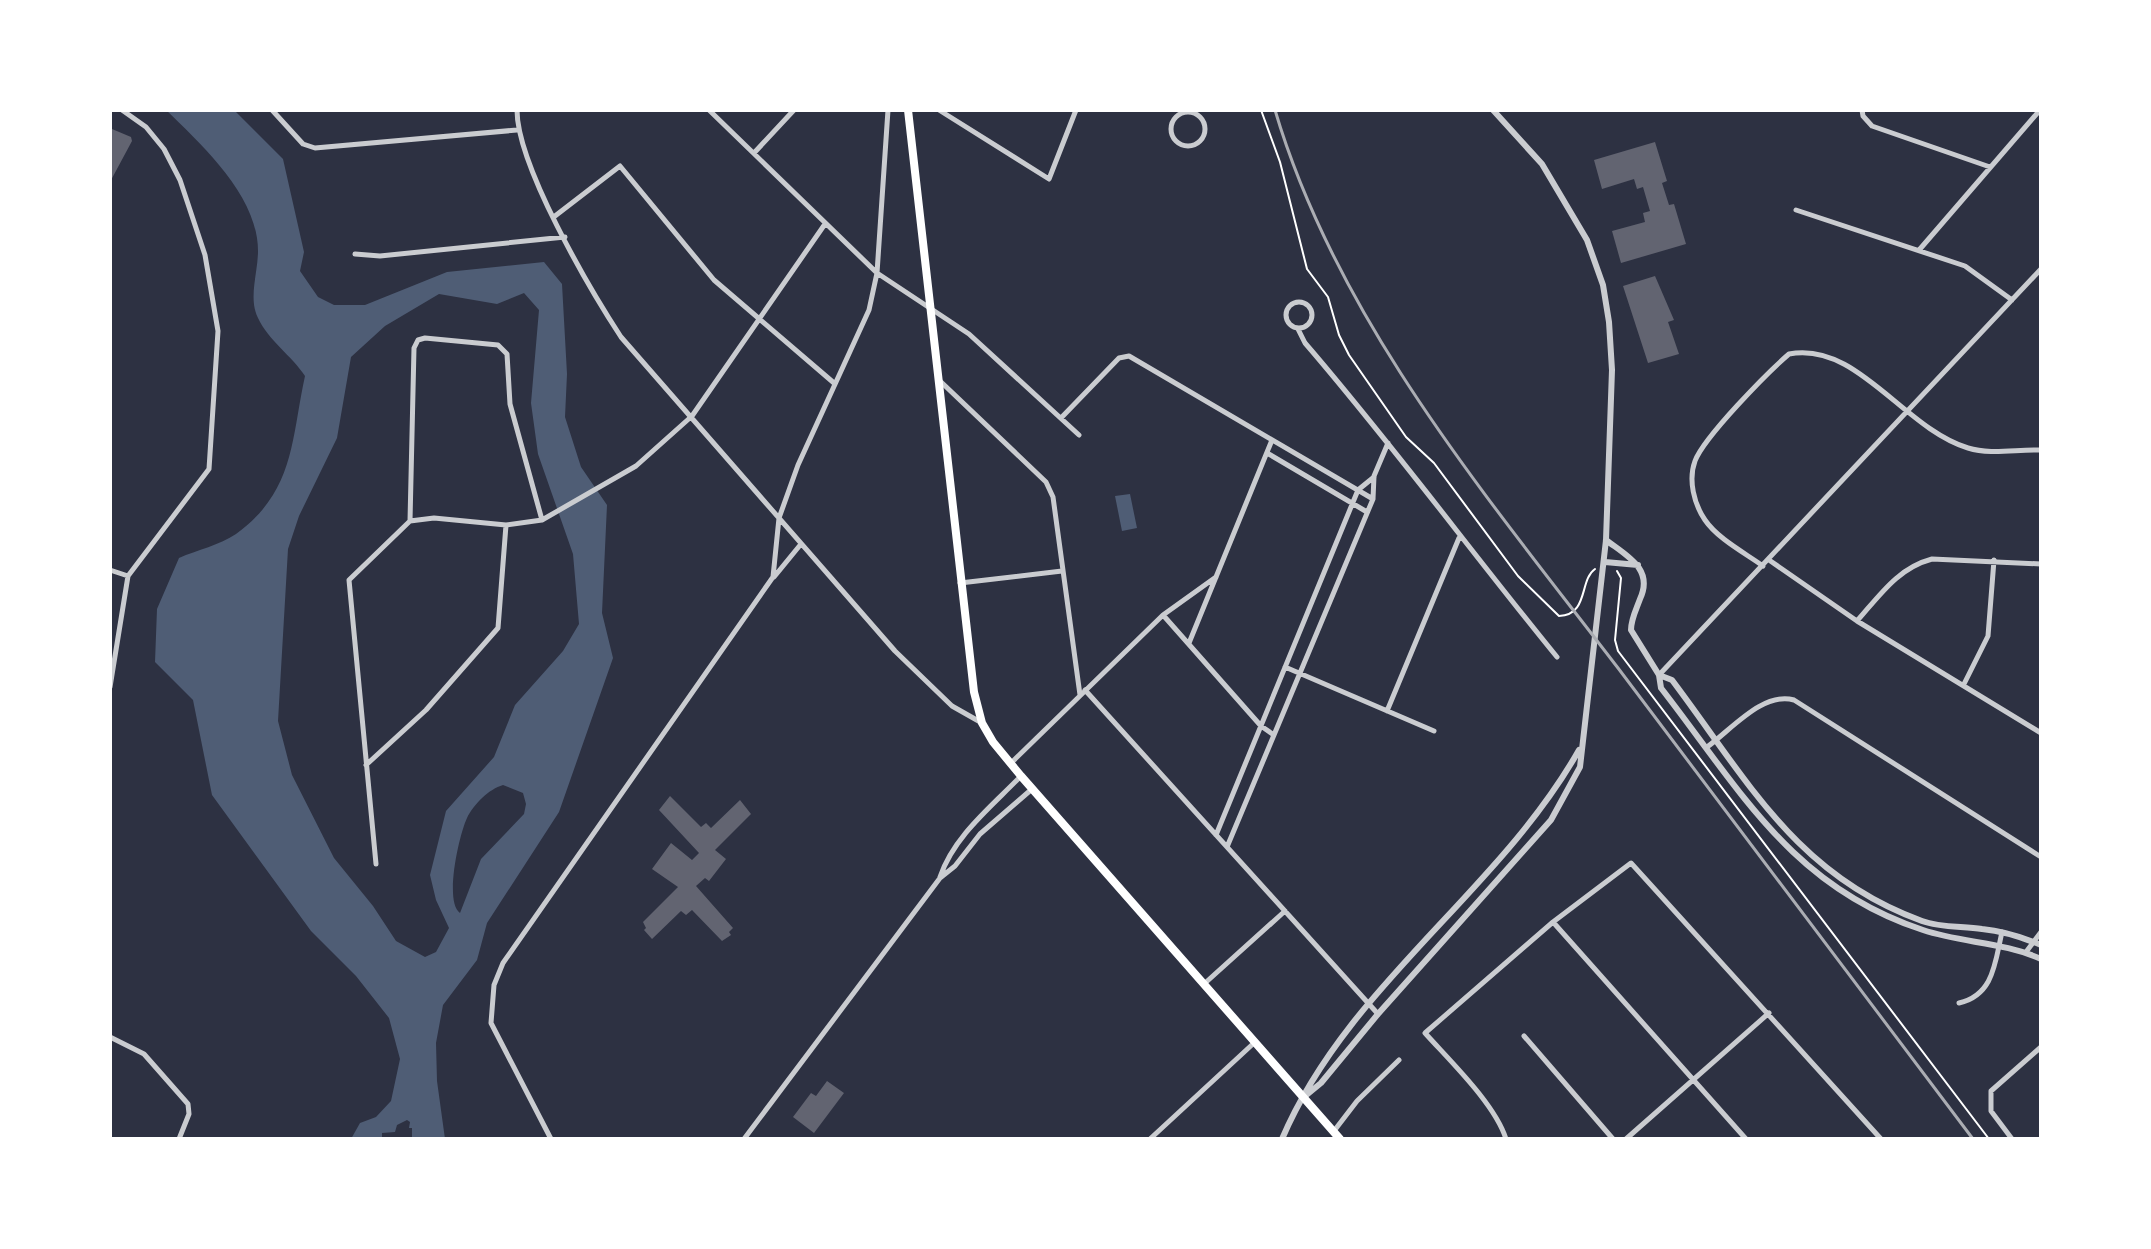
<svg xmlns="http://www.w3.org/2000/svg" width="2151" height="1249" viewBox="0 0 2151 1249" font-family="'DM Sans',sans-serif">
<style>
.water{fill:#4f5d75;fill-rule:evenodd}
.building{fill:#626471}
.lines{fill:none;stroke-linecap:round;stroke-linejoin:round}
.path{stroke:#fff;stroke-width:2}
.minor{stroke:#caccd0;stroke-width:5}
.tertiary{stroke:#caccd0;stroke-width:6}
.primary{stroke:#fff;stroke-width:8}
.rail{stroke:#abadb3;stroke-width:3}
</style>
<rect width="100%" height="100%" fill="#2d3142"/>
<!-- water -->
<path class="water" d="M 166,110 L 234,110 L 283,159 L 304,252 L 300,271 L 318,297 L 334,305 L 365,305 L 447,272 L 544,262 L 562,284 L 567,374 L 565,417 L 581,467 L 607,505 L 602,613 L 613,658 L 559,812 L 487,923 L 477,960 L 443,1005 L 436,1043 L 437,1081 L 445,1139 L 412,1139 L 412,1128 L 409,1128 L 410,1122 L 407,1120 L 397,1125 L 395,1132 L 382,1133 L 382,1139 L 351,1139 L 360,1123 L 376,1117 L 391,1101 L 400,1059 L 389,1018 L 356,976 L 311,931 L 212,795 L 193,700 L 155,662 L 157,609 L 179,558 C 197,550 220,545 236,534 C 295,491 291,440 305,376 C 292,356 268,340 258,318 C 248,298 258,273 258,251 C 258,196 203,146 166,110 ZM 524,293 L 539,310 L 531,403 L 538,454 L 573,554 L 579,624 L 563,651 L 515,705 L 494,757 L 446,811 L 430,875 L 436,900 L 449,928 L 436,952 L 425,957 L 396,941 L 373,906 L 334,858 L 292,775 L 278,721 L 288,549 L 299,516 L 337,438 L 351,357 L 385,326 L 439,294 L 497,304 ZM 503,785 L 523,793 L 526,804 L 524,814 L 481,859 L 460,913 C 444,902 459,835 467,818 C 474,804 489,789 503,785 Z
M 1130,494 L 1137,528 L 1122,531 L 1115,496 Z"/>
<!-- building -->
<path class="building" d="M 112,129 L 131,137 L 132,141 L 110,182 Z
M 1655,142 L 1667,181 L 1662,183 L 1669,205 L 1674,204 L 1686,244 L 1621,263 L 1612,231 L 1645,222 L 1643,213 L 1650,211 L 1643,187 L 1637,189 L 1634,179 L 1602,189 L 1594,160 Z
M 1655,276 L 1674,320 L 1668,322 L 1679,354 L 1648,363 L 1623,286 Z
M 670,796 L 701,827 L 706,823 L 711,828 L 740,800 L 751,814 L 715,850 L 726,859 L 709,881 L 705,878 L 696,886 L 733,928 L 729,932 L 731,935 L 722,941 L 692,910 L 686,915 L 681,911 L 652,939 L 644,930 L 646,928 L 643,922 L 678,887 L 652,869 L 671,843 L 692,860 L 699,853 L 659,810 Z
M 827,1081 L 844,1093 L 814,1133 L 793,1117 L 811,1093 L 816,1096 Z"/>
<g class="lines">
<!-- path -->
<path class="path" d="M 1261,110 L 1280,162 L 1307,269 L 1328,297 L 1339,335 L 1349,355 L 1406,437 L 1434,463 L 1518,576 L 1559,616 C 1589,615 1579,580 1595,569
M 1617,571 L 1621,578 L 1615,640 L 1618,651 L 1989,1139"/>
<!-- minor -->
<path class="minor" d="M 272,110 L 303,144 L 315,148 L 517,130
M 517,110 C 517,165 589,288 621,337 L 895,651 L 952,706 L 982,723
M 709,110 L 877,273 L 969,334 L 1079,435
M 939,110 L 1049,179 L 1076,110
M 1862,110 L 1863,116 L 1872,126 L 1990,167
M1171 129a17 17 0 1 1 34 0a17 17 0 1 1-34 0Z
M 754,153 L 794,110
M 1796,210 L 1965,266 L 2012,300
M 555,216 L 620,166 L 714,280 L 834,383
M 1920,249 L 2040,110
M 355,254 L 380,256 L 565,237
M1286 315a13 13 0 1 1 26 0a13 13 0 1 1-26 0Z
M 1298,329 L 1305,343 C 1393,445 1472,553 1557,657
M 940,381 L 1046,482 L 1053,497 L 1080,695
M 1061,418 L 1119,358 L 1129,356 L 1373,499
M 1267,453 L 1367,512
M 410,521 L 414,348 L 418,340 L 425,338 L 498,345 L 507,354 L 510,404 L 542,520
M 1769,560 L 1857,621 L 2041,733
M 1763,566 C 1745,553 1718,539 1705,520 C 1694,504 1688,480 1695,461 C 1704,437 1768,372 1789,354 C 1857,341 1903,428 1968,448 C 1991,455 2017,449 2041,450
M 110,570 L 128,576
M 774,577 L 801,544
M 960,583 L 1062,571
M 1163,615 L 1261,726 L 1274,735
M 1857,621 C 1880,595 1898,568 1932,559 L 2041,564
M 1189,643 L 1272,440
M 1285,667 L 1434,731
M 1659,675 L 2041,269
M 1964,684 L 1988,636 L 1994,560
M 110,687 L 128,576 L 209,469 L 218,331 L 205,255 L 180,180 L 164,149 L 146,127 L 122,110
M 1085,690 L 1378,1014
M 1387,711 L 1459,538
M 1707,747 C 1731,730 1763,691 1794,700 L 2041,857
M 1011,763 L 1163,615 L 1216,577
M 366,765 L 426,710 L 498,628 L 506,525
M 1216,835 L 1358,490 L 1374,477
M 1227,847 L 1373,499 L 1374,476 L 1388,443
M 376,864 L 349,580 L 410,521 L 434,518 L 506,525 L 542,520 L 636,466 L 692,416 L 825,224
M 940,877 C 954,836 991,807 1021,776
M 1553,922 L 1746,1139
M 2026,952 L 2041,932
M 1204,984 L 1285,911
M 1959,1003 C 1994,995 1995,962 2002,932
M 1524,1036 L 1613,1139
M 110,1037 L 144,1054 L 188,1104 L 189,1114 L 179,1139
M 1334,1131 L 1357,1101 L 1399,1060
M 551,1139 L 491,1023 L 494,985 L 503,963 L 773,577 L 779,518 L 798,465 L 869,310 L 877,273 L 888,110
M 744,1139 L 940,878 L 955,866 L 980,834 L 1032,789
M 1150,1139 L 1255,1042
M 1506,1139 C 1495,1104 1450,1061 1425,1033 L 1553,922 L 1631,863 L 1881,1139
M 1626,1139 L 1769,1013
M 2012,1139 L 1991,1111 L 1991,1091 L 2041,1047"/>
<!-- tertiary -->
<path class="tertiary" d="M 1606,540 C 1627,556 1654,569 1640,599 C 1636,610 1631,619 1631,630 L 1659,675 L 1661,688 C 1741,791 1792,887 1923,930 C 1962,943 2003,942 2041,959
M 1605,562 L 1638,565
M 1659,675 L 1672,680 C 1748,781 1797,876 1922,921 C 1941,928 1963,926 1982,929 C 2002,931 2022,937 2041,945
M 1304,1097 L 1321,1083 L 1378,1014 L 1551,820 L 1580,767 L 1606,540 L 1612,370 L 1609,322 L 1603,285 L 1587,240 L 1542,164 L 1493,110
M 1282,1139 C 1347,986 1498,893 1579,750"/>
<!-- primary -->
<path class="primary" d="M 908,110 L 974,692 L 982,723 L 993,742 L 1021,776 L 1340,1139"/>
<!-- rail -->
<path class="rail" d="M 1275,110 C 1337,320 1487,497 1618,668 C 1737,825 1855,982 1973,1139"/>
</g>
<!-- border -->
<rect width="2151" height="1249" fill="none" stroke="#ffffff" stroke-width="224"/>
</svg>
